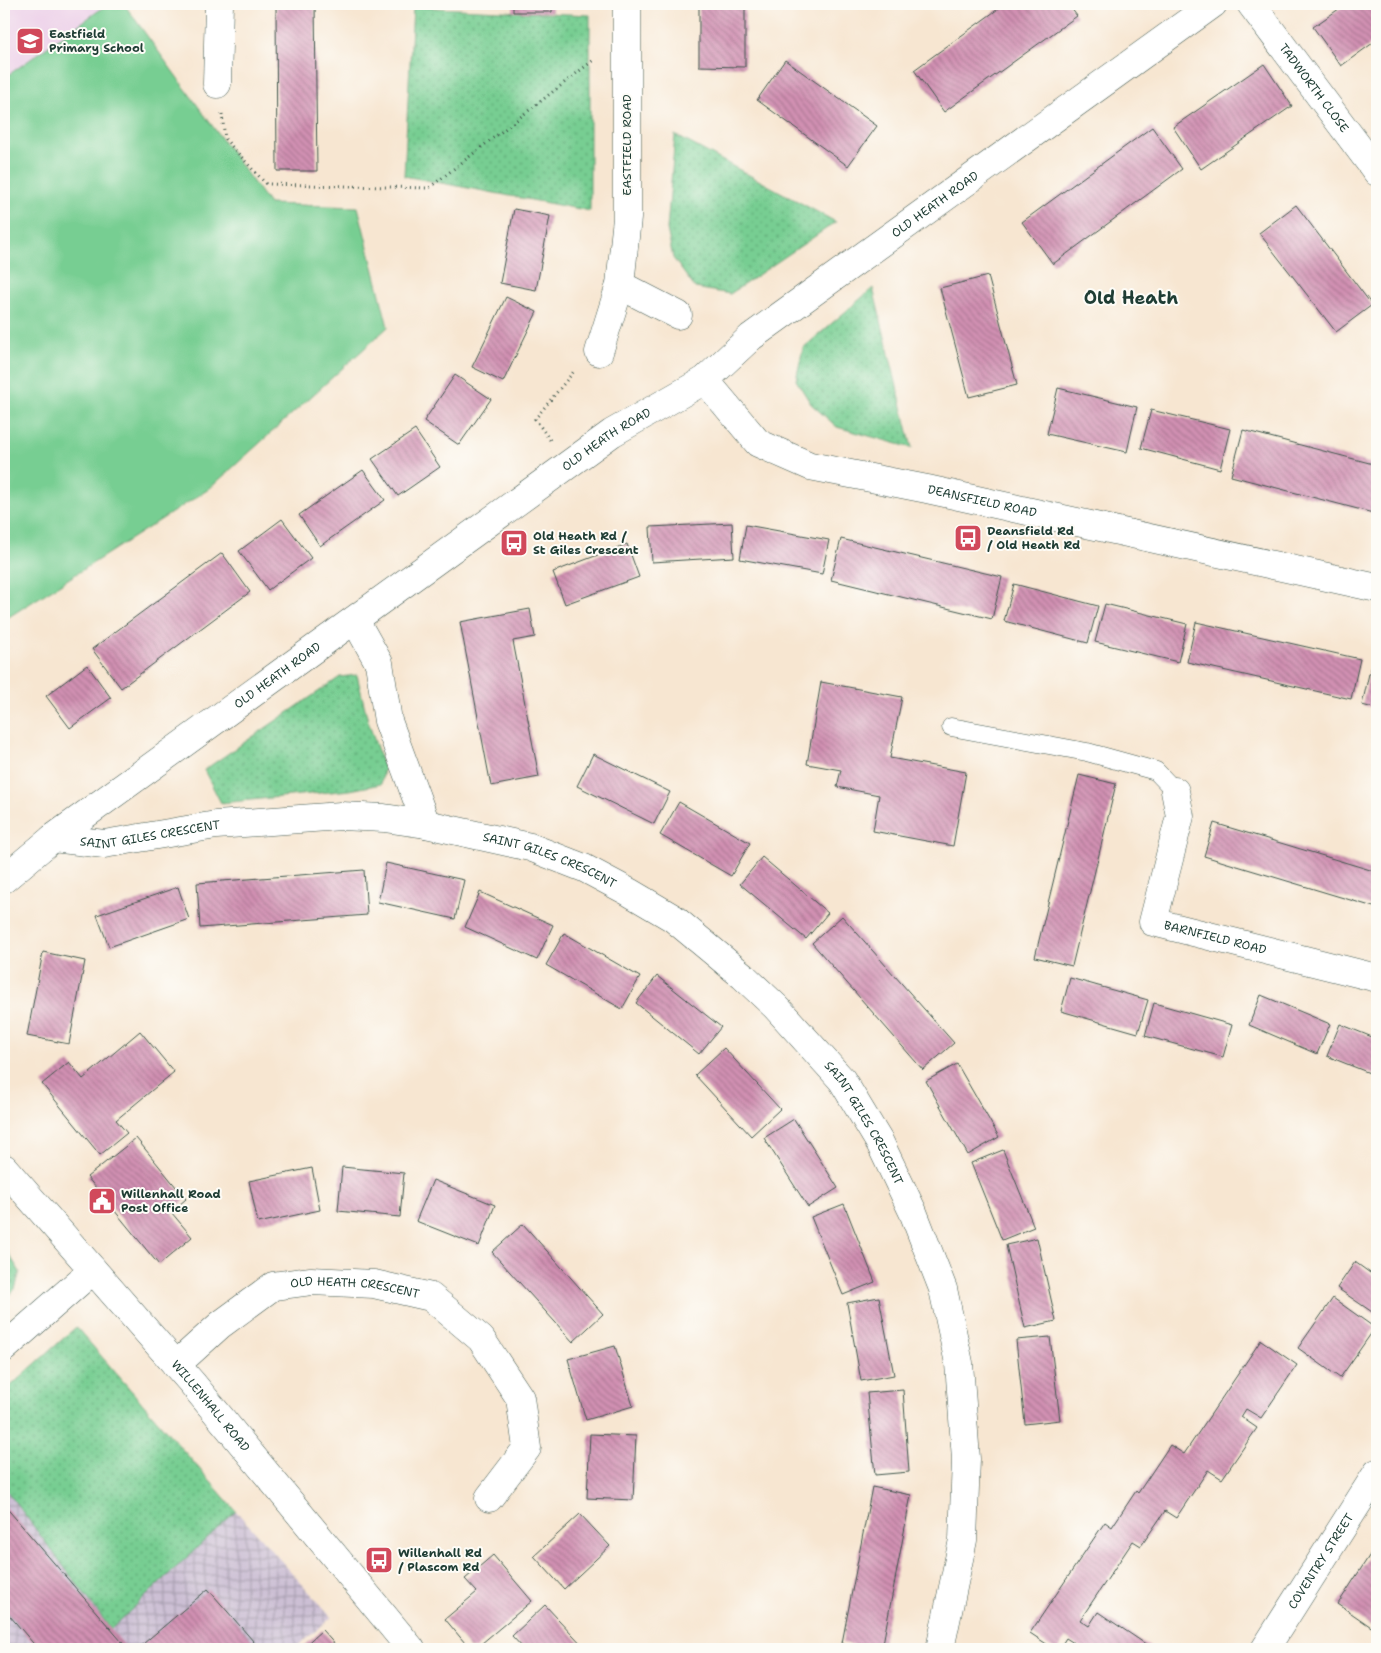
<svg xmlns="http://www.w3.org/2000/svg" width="1381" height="1653" viewBox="0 0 1381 1653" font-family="'Shantell Sans',sans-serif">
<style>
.built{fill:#edd1e9}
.industrial{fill:url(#industrial-grid)}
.grass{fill:url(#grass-dots);stroke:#4b8663}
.garden{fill:#77ce92;stroke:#4b8663}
.building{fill:url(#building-back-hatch)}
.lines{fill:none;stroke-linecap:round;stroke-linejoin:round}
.lane-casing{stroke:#3f564c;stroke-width:19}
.street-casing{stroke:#3f564c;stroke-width:29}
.highway-casing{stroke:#3f564c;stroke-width:29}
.path{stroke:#3f564c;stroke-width:3;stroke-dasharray:1 4;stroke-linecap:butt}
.lane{stroke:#fff;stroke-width:18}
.street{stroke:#fff;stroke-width:28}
.highway{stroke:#fff;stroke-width:28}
.labels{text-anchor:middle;stroke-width:4;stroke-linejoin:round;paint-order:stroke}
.poi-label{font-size:12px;font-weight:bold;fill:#1f3d34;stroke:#fdfcf7;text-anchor:start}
.street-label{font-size:12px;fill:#1f3d34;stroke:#fdfcf7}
.district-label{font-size:18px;font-weight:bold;fill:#1f3d34;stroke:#fdfcf7}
</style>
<defs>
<pattern id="industrial-grid" width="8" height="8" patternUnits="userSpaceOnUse" patternTransform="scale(1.25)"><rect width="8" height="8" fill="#ccbfd4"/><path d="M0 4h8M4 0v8" fill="none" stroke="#a59cad"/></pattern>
<pattern id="grass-dots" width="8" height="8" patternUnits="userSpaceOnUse" patternTransform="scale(1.25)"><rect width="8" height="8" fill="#77ce92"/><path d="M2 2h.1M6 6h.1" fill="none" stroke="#61a878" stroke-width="1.8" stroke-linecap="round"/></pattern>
<pattern id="building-back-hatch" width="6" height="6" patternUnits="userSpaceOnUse" patternTransform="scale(1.25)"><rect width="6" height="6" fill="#d190b2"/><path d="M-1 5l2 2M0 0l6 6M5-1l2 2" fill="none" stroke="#a97792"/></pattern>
</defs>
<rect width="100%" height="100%" fill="#fdfcf7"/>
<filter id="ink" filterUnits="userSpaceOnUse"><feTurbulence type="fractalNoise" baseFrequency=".02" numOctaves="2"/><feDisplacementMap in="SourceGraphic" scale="10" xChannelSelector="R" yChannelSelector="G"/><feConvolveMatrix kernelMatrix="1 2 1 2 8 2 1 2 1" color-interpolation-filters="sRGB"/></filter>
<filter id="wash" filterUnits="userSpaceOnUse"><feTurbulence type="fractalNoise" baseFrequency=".0096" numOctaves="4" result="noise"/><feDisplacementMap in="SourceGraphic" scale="20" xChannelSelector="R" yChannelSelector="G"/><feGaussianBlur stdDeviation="1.12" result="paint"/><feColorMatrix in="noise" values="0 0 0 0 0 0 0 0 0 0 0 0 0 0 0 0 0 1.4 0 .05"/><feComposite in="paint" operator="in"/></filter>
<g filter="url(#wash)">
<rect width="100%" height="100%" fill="#f7e6d1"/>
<!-- built -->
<path class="built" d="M 4,4 L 108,4 L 4,78 Z"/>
<!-- industrial -->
<path class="industrial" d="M 4,1487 L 111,1629 L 236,1511 L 332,1617 L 294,1649 L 4,1649 Z"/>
<!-- grass -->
<path class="grass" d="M 413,7 L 590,15 L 590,211 L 404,176 Z
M 675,135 L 836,222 L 730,294 L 695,288 L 673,258 L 667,229 Z
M 873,288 L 912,448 L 837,427 L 811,404 L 796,380 L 803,348 Z
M 357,675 L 368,721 L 384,769 L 381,784 L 350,790 L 221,803 L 204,770 L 340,677 Z
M 4,1246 L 20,1272 L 15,1289 L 4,1301 Z
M 76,1327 L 236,1511 L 111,1629 L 4,1487 L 4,1392 Z"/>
<!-- garden -->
<path class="garden" d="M 108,4 L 124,4 L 269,204 L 358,207 L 388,327 L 209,489 L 4,620 L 4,78 Z"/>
<g id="blocks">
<!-- building -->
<path class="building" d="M 276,4 L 315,4 L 317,171 L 277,171 Z
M 513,4 L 552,4 L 552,12 L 513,12 Z
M 699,4 L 745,4 L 745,67 L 699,66 Z
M 1005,4 L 1068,4 L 1077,16 L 944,112 L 914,70 Z
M 1346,4 L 1377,4 L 1377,40 L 1341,66 L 1313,27 Z
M 785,60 L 877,126 L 848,166 L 757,100 Z
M 1264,64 L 1292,106 L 1201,169 L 1173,127 Z
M 1152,127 L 1182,169 L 1053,264 L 1022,222 Z
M 1296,205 L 1372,305 L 1336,332 L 1259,233 Z
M 514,209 L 550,216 L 536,290 L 500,283 Z
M 988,276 L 1017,385 L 969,397 L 940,288 Z
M 506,297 L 537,312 L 503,382 L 472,367 Z
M 455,375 L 491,399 L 459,445 L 424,421 Z
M 1058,388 L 1137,407 L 1127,452 L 1047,434 Z
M 1151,410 L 1230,429 L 1220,469 L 1141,448 Z
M 415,430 L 440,467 L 398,496 L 372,459 Z
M 1243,430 L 1377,465 L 1377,514 L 1231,476 Z
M 363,470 L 385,500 L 320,546 L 299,515 Z
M 282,519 L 311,558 L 268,590 L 239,551 Z
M 732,523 L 734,557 L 652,562 L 650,527 Z
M 746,525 L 829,540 L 822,574 L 740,559 Z
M 841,539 L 1002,577 L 992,619 L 831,580 Z
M 627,544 L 639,577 L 565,604 L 553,572 Z
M 222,553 L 250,592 L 121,688 L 92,649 Z
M 1014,584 L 1098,606 L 1088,643 L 1004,621 Z
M 1105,604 L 1187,624 L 1178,662 L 1095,642 Z
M 530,609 L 535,637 L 513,641 L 539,777 L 491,786 L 460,622 Z
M 1196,622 L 1360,659 L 1351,699 L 1187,662 Z
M 1373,656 L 1377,657 L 1377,709 L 1362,705 Z
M 87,665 L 111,698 L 70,728 L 46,696 Z
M 821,682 L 902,697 L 890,758 L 966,772 L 953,846 L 873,831 L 879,795 L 837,787 L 841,770 L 807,764 Z
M 593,754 L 670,792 L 654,824 L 577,786 Z
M 1079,775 L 1116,784 L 1072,966 L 1035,957 Z
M 679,802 L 750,843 L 731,876 L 660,835 Z
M 1214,823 L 1377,872 L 1377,908 L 1204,856 Z
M 762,857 L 828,913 L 806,939 L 740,884 Z
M 386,863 L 464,880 L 455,919 L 378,902 Z
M 364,870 L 367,915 L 200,928 L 197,883 Z
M 178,887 L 189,919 L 109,947 L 97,915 Z
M 480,892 L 553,925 L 537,960 L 465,927 Z
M 842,916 L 954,1043 L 923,1070 L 812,943 Z
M 564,933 L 640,977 L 622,1009 L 546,965 Z
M 43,952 L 85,961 L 69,1044 L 27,1036 Z
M 657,976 L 721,1027 L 699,1054 L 636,1003 Z
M 1070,978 L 1148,1000 L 1138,1033 L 1061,1011 Z
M 1261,995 L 1330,1024 L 1317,1054 L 1249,1025 Z
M 1154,1003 L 1232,1025 L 1223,1057 L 1145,1036 Z
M 1340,1024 L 1377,1039 L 1377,1076 L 1327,1056 Z
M 140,1031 L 174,1072 L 116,1120 L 127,1133 L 100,1155 L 42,1084 L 69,1062 L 83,1079 Z
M 724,1048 L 780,1109 L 751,1136 L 695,1075 Z
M 957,1064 L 999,1137 L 968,1155 L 926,1081 Z
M 794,1119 L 838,1188 L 808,1207 L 764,1138 Z
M 136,1138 L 186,1199 L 171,1212 L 192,1237 L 159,1265 L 87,1177 Z
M 1003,1150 L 1034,1227 L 1002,1240 L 971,1163 Z
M 342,1167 L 404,1173 L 400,1217 L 338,1211 Z
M 312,1168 L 320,1210 L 258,1223 L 249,1181 Z
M 433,1180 L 495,1205 L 479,1246 L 416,1221 Z
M 844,1204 L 875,1282 L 843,1295 L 811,1217 Z
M 523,1224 L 603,1314 L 573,1342 L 492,1252 Z
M 1037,1238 L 1056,1321 L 1025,1328 L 1006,1245 Z
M 1355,1262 L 1377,1278 L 1377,1311 L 1375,1314 L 1337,1288 Z
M 879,1297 L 894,1375 L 861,1381 L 847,1303 Z
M 1333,1298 L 1375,1328 L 1340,1378 L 1298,1348 Z
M 1050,1337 L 1060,1420 L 1025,1424 L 1016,1340 Z
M 1261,1340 L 1297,1365 L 1261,1418 L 1246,1409 L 1241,1417 L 1257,1428 L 1222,1479 L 1208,1470 L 1176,1518 L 1165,1511 L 1141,1546 L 1133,1541 L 1080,1620 L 1089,1626 L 1098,1612 L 1153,1649 L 1083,1649 L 1066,1638 L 1059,1649 L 1054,1649 L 1030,1633 L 1105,1522 L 1112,1527 L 1136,1491 L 1138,1493 L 1170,1445 L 1184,1454 Z
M 615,1346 L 633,1406 L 586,1420 L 568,1359 Z
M 903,1390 L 909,1472 L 875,1475 L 867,1393 Z
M 590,1434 L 636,1436 L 633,1500 L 587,1498 Z
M 872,1487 L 911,1495 L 882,1649 L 842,1643 Z
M 4,1505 L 128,1649 L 38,1649 L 4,1609 Z
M 580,1514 L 610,1546 L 564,1589 L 534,1556 Z
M 1375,1547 L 1377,1548 L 1377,1631 L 1338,1604 Z
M 493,1555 L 532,1601 L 475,1649 L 470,1649 L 445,1619 L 477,1592 L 465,1579 Z
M 208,1589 L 260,1649 L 137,1649 Z
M 545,1605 L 586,1649 L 524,1649 L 512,1636 Z
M 322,1630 L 339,1649 L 301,1649 Z"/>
</g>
</g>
<g filter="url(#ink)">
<use href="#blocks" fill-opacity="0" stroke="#3f564c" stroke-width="1"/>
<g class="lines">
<defs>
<path id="lane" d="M 951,727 L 1087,752 L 1156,771 L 1175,791"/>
<g id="street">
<path id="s1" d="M 1251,4 L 1377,172"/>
<path d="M 217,84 L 219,4"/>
<path d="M 620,285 L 678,315"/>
<path d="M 599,352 L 620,285 L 627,218 L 627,4"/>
<path id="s2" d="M 705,380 L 758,443 L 810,466 L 927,489 L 1377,588"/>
<path d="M 355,620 L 379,663 L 388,721 L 426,824"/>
<path id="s3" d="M 1175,791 L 1180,816 L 1153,922 L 1377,978"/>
<path id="s4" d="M 53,838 L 104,844 L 216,825 L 341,816 L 384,818 L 426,824 L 530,847 L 584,868 L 629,892 L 673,918 L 743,976 L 776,1007 L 842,1080 L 880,1143 L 913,1212 L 943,1289 L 959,1363 L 966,1459 L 963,1540 L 940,1649"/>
<path id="s5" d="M 4,879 L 53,838 L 612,433 L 705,380 L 751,337 L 1213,4"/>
<path d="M 4,1348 L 93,1270"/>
<path id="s6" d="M 176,1365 L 220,1325 L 273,1286 L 311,1281 L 374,1284 L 431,1297 L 481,1339 L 520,1398 L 527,1448 L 489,1498"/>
<path id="s7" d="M 1265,1649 L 1377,1473"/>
</g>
<g id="highway">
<path id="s8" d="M 4,1168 L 192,1383 L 411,1649"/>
</g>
</defs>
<!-- lane casing -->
<use href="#lane" class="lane-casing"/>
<!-- street casing -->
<use href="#street" class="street-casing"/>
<!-- highway casing -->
<use href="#highway" class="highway-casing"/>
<!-- path -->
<path class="path" d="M 222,114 L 225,139 L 266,184 L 429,188 L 595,59
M 550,440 L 535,419 L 575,370"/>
<!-- lane -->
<use href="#lane" class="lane"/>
<!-- street -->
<use href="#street" class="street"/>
<!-- highway -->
<use href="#highway" class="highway"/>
</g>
</g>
<!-- icons -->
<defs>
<symbol id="school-square" viewBox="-11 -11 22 22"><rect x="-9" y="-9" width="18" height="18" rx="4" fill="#d1495b" stroke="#fdfcf7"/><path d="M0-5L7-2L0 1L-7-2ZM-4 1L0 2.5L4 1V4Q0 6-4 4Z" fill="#fff"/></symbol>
<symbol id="bus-square" viewBox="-11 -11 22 22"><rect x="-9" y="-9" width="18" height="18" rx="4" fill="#d1495b" stroke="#fdfcf7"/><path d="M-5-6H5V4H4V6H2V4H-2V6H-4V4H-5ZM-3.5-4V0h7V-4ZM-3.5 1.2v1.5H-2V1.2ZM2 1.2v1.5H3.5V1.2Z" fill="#fff"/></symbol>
<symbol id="civic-square" viewBox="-11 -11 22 22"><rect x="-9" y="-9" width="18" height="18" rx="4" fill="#d1495b" stroke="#fdfcf7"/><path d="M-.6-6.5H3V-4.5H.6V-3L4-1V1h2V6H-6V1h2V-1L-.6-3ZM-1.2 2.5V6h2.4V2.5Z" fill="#fff"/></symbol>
</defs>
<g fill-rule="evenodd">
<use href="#school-square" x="14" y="25" width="32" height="32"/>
<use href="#bus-square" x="952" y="522" width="32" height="32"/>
<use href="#bus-square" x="498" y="527" width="32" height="32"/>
<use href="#civic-square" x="86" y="1185" width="32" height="32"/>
<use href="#bus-square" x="363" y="1544" width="32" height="32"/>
</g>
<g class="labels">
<!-- poi labels -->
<g class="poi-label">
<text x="49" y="38">Eastfield<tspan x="49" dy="14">Primary School</tspan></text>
<text x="987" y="535">Deansfield Rd<tspan x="987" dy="14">/ Old Heath Rd</tspan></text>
<text x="533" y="540">Old Heath Rd /<tspan x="533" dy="14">St Giles Crescent</tspan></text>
<text x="121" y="1198">Willenhall Road<tspan x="121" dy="14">Post Office</tspan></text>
<text x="398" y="1557">Willenhall Rd<tspan x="398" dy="14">/ Plascom Rd</tspan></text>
</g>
<!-- street labels -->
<g class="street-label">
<text dy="4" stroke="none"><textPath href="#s1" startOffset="105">TADWORTH CLOSE</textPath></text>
<text transform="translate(627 145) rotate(-90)" y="4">EASTFIELD ROAD</text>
<text dy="4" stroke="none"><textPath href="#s5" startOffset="1151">OLD HEATH ROAD</textPath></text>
<text dy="4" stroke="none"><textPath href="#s5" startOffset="746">OLD HEATH ROAD</textPath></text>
<text dy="4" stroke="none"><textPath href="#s2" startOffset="315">DEANSFIELD ROAD</textPath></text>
<text dy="4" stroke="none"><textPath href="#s5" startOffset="341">OLD HEATH ROAD</textPath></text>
<text dy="4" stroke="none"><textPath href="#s4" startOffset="98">SAINT GILES CRESCENT</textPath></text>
<text dy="4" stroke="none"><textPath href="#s4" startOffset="505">SAINT GILES CRESCENT</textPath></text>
<text dy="4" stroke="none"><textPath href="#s3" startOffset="199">BARNFIELD ROAD</textPath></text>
<text dy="4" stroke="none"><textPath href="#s4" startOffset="925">SAINT GILES CRESCENT</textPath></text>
<text dy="4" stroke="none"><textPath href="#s6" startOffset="208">OLD HEATH CRESCENT</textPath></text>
<text dy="4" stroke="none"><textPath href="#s8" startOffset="315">WILLENHALL ROAD</textPath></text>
<text dy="4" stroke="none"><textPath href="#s7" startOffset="104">COVENTRY STREET</textPath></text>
</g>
<!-- district labels -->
<g class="district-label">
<text x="1131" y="304">Old Heath</text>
</g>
</g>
<!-- margin -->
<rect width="1381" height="1653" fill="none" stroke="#fdfcf7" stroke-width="20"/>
</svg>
